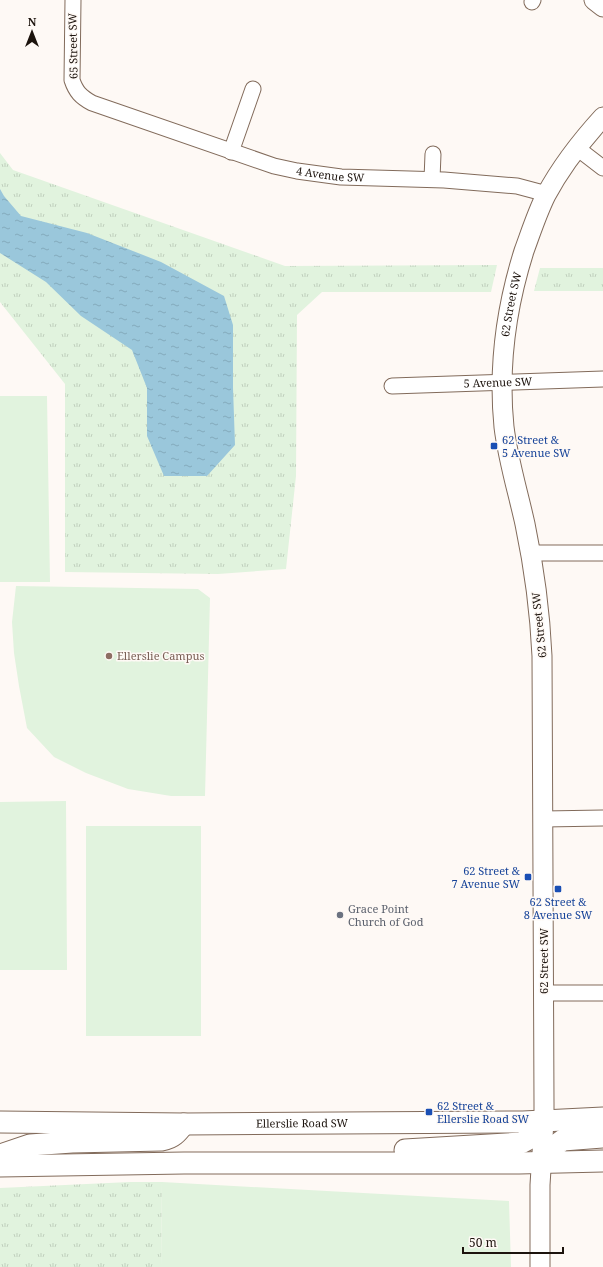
<svg xmlns="http://www.w3.org/2000/svg" width="603" height="1267" viewBox="0 0 603 1267" font-family="'Noto Serif',serif">
<style>
.green{fill:#e1f3de}
.park{fill:url(#park-tufts)}
.water{fill:url(#water-ripples)}
.lines{fill:none;stroke-linecap:round;stroke-linejoin:round}
.minor-casing{stroke:#826b5b;stroke-width:17}
.tertiary-casing{stroke:#826b5b;stroke-width:21}
.secondary-casing{stroke:#826b5b;stroke-width:23}
.minor{stroke:#fff;stroke-width:15}
.tertiary{stroke:#fff;stroke-width:19}
.secondary{stroke:#fff;stroke-width:21}
.transit-dot{fill:#1a4fb4;stroke:#fef9f5;stroke-width:1.5}
.education-dot{fill:#8d6e63;stroke:#fef9f5;stroke-width:1.5}
.worship-dot{fill:#6b7280;stroke:#fef9f5;stroke-width:1.5}
.labels{text-anchor:middle;stroke-width:3;stroke-linejoin:round;paint-order:stroke}
.street-label{font-size:11px;fill:#1c130d;stroke:#fef9f5}
.transit-label{font-size:11px;fill:#164399;stroke:#fef9f5;text-anchor:start}
.education-label{font-size:11px;fill:#785e54;stroke:#fef9f5;text-anchor:start}
.worship-label{font-size:11px;fill:#5b616d;stroke:#fef9f5;text-anchor:start}
</style>
<defs>
<pattern id="park-tufts" width="24" height="20" patternUnits="userSpaceOnUse"><rect width="24" height="20" fill="#e1f3de"/><path d="M3 7l-1-3M5 7V3M7 7l1-3M15 17l-1-3M17 17v-4M19 17l1-3" fill="none" stroke="#c0cfbd"/></pattern>
<pattern id="water-ripples" width="26" height="14" patternUnits="userSpaceOnUse"><rect width="26" height="14" fill="#9ac7db"/><path d="M2 4q2-2 4 0t4 0M15 11q2-2 4 0t4 0" fill="none" stroke="#84aabb"/></pattern>
</defs>
<rect width="100%" height="100%" fill="#fef9f5"/>
<!-- green -->
<path class="green" d="M 0,396 L 47,396 L 50,582 L 0,582 Z
M 16,586 L 198,589 L 210,598 L 205,796 L 171,796 L 128,789 L 86,773 L 54,757 L 27,728 L 19,686 L 14,653 L 12,622 Z
M 66,801 L 67,970 L 0,970 L 0,802 Z
M 86,826 L 201,826 L 201,1036 L 86,1036 Z
M 162,1182 L 509,1201 L 511,1267 L 161,1267 Z"/>
<!-- park -->
<path class="park" d="M 0,153 L 13,170 L 285,266 L 497,265 L 491,292 L 322,292 L 297,315 L 296,476 L 286,569 L 218,574 L 65,572 L 65,384 L 0,302 Z
M 540,268 L 603,268 L 603,291 L 534,291 Z
M 130,1182 L 162,1182 L 161,1267 L 0,1267 L 0,1188 Z"/>
<!-- water -->
<path class="water" d="M 0,189 L 4,196 L 21,216 L 87,233 L 161,262 L 224,296 L 233,325 L 233,388 L 235,445 L 207,476 L 164,476 L 147,436 L 147,388 L 132,350 L 81,316 L 46,282 L 0,253 Z"/>
<g class="lines">
<defs>
<g id="minor">
<path id="s1" d="M 73,0 L 72,80 C 76,92 81,97 92,103 L 274,166 L 297,171 L 341,177 L 444,180 L 517,186 L 547,194"/>
<path d="M 532,2 L 533,0"/>
<path d="M 577,148 L 603,168"/>
<path d="M 231,152 L 253,89"/>
<path d="M 432,179 L 433,154"/>
<path id="s2" d="M 392,386 L 603,379"/>
<path d="M 530,553 L 603,553"/>
<path d="M 544,819 L 603,818"/>
<path d="M 544,993 L 603,993"/>
</g>
<g id="tertiary">
<path d="M 594,0 L 603,7"/>
<path id="s3" d="M 540,1267 L 540,1185 L 544,1121 L 544,1102 L 542,656 C 540,612 534,567 525,524 C 518,492 508,460 504,427 C 498,367 506,308 524,251 C 531,232 537,213 546,195 C 561,167 582,140 603,117"/>
</g>
<g id="secondary">
<path id="s4" d="M 0,1122 L 184,1124 L 523,1122 L 603,1118"/>
<path d="M 405,1150 L 521,1143 L 536,1135 L 544,1121"/>
<path d="M 0,1155 L 30,1145 L 72,1142 L 162,1140 C 173,1138 177,1133 184,1124"/>
<path d="M 541,1162 L 548,1151 L 563,1140 L 603,1137"/>
<path d="M 0,1166 L 184,1163 L 519,1163 L 603,1161"/>
</g>
</defs>
<!-- minor casing -->
<use href="#minor" class="minor-casing"/>
<!-- tertiary casing -->
<use href="#tertiary" class="tertiary-casing"/>
<!-- secondary casing -->
<use href="#secondary" class="secondary-casing"/>
<!-- minor -->
<use href="#minor" class="minor"/>
<!-- tertiary -->
<use href="#tertiary" class="tertiary"/>
<!-- secondary -->
<use href="#secondary" class="secondary"/>
</g>
<!-- markers -->
<g class="transit-dot">
<rect x="490" y="442" width="8" height="8" rx="2"/>
<rect x="524" y="873" width="8" height="8" rx="2"/>
<rect x="554" y="885" width="8" height="8" rx="2"/>
<rect x="425" y="1108" width="8" height="8" rx="2"/>
</g>
<circle class="education-dot" cx="109" cy="656" r="4"/>
<circle class="worship-dot" cx="340" cy="915" r="4"/>
<g class="labels">
<!-- street labels -->
<g class="street-label">
<text transform="translate(73 46) rotate(-91)" y="4">65 Street SW</text>
<text dy="4" stroke="none"><textPath href="#s1" startOffset="361">4 Avenue SW</textPath></text>
<text dy="4" stroke="none"><textPath href="#s3" startOffset="967">62 Street SW</textPath></text>
<text dy="4" stroke="none"><textPath href="#s2" startOffset="106">5 Avenue SW</textPath></text>
<text transform="translate(539 625) rotate(-96)" y="4">62 Street SW</text>
<text transform="translate(544 961) rotate(-90)" y="4">62 Street SW</text>
<text dy="4" stroke="none"><textPath href="#s4" startOffset="302">Ellerslie Road SW</textPath></text>
</g>
<!-- transit labels -->
<g class="transit-label">
<text x="502" y="444">62 Street &amp;<tspan x="502" dy="13">5 Avenue SW</tspan></text>
<text x="520" y="875" text-anchor="end">62 Street &amp;<tspan x="520" dy="13">7 Avenue SW</tspan></text>
<text x="558" y="906" text-anchor="middle">62 Street &amp;<tspan x="558" dy="13">8 Avenue SW</tspan></text>
<text x="437" y="1110">62 Street &amp;<tspan x="437" dy="13">Ellerslie Road SW</tspan></text>
</g>
<!-- education labels -->
<g class="education-label">
<text x="117" y="660">Ellerslie Campus</text>
</g>
<!-- worship labels -->
<g class="worship-label">
<text x="348" y="913">Grace Point<tspan x="348" dy="13">Church of God</tspan></text>
</g>
</g>
<!-- north arrow -->
<g transform="translate(32 32)" stroke="#fef9f5" stroke-width="3" paint-order="stroke">
<path d="M0-3L7 15L0 10L-7 15Z" fill="#1c130d"/>
<text y="-6" font-size="11" font-weight="bold" text-anchor="middle" fill="#1c130d">N</text>
</g>
<!-- scale -->
<path d="M463 1247v6h100v-6" fill="none" stroke="#1c130d" stroke-width="2"/>
<text x="469" y="1247" font-size="12" fill="#1c130d" stroke="#fef9f5" stroke-width="3" paint-order="stroke">50 m</text>
</svg>
